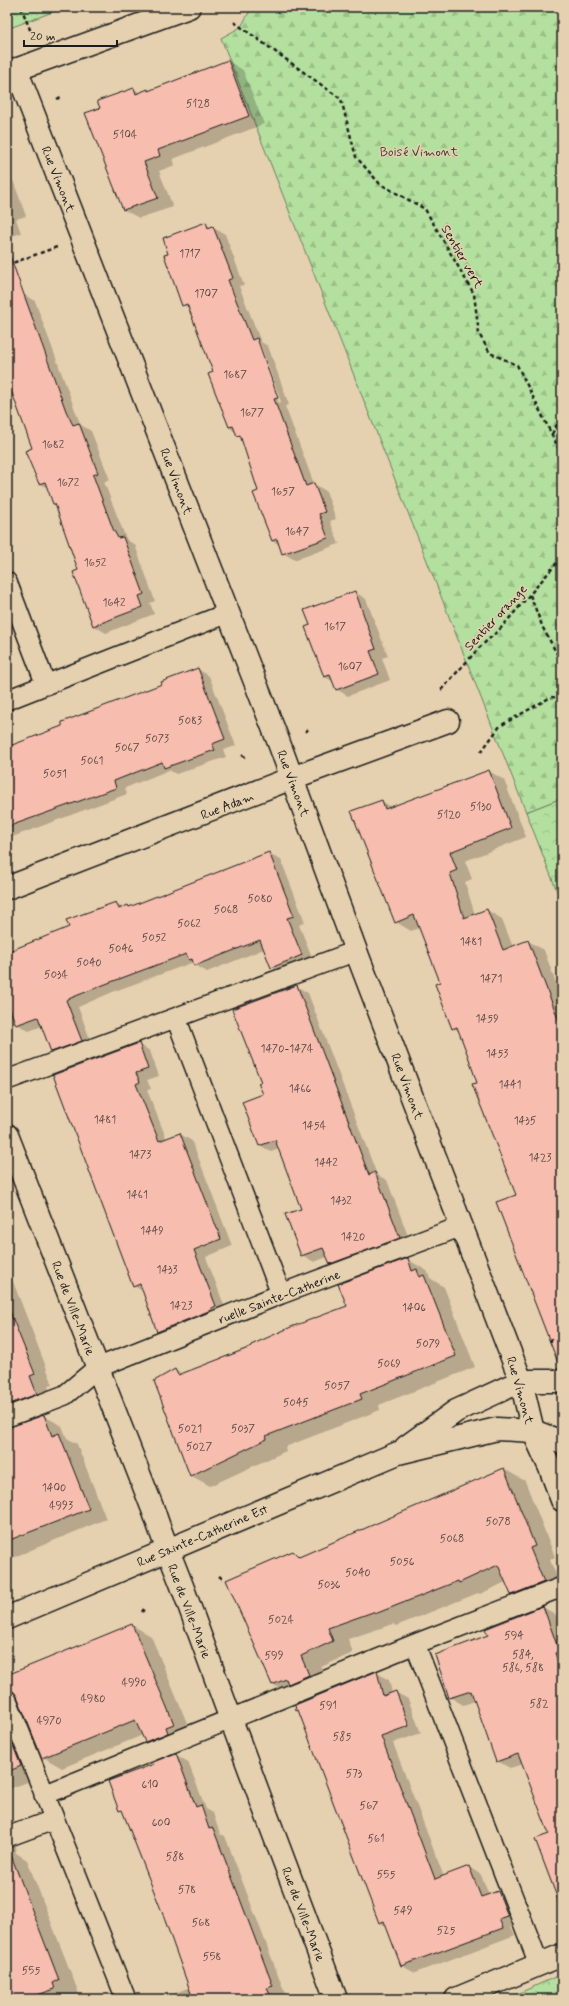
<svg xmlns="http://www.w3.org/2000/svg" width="569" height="2006" viewBox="0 0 569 2006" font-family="Mynerve,sans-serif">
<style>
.forest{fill:url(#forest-firs);stroke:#687e5e}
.park{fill:url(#park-crowns);stroke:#687e5e}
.shadow{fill:#0003;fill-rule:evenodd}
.building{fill:#f7bdaf;stroke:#1c1c1c}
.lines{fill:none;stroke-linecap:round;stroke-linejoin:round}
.lane-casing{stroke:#1c1c1c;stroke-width:22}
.street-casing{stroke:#1c1c1c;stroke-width:25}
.secondary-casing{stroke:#1c1c1c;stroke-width:25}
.path{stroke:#1c1c1c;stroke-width:2.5;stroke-dasharray:4 3;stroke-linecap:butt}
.lane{stroke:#e5d1af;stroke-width:19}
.street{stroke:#e5d1af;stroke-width:22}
.secondary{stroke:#e5d1af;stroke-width:22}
.labels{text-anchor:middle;stroke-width:3;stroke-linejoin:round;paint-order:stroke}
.number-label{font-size:11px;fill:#534441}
.park-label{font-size:13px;fill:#3a4336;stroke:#e5d1af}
.street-label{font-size:13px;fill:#1c1c1c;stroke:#e5d1af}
</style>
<defs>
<pattern id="forest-firs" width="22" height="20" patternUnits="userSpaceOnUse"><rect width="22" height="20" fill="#b4e09f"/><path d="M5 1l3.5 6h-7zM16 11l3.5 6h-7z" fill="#9ac088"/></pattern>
<pattern id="park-crowns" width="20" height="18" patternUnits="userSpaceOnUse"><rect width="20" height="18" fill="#b4e09f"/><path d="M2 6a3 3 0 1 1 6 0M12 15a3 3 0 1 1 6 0" fill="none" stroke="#9ac088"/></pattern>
</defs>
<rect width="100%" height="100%" fill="#e5d1af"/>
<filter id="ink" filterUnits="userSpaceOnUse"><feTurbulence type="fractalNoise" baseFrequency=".025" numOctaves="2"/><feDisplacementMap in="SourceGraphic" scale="8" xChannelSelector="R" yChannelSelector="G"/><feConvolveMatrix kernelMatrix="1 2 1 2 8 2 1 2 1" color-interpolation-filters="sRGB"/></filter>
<g filter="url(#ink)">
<!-- forest -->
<path class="forest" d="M 252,7 L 562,7 L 562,798 L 526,812 L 221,38 L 241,27 Z"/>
<!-- park -->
<path class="park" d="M 7,7 L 66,7 L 7,29 Z
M 562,798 L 562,904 L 526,812 Z
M 562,1974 L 562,1999 L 506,1999 Z"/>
<!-- shadow -->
<path class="shadow" d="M 228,61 L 243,70 L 264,124 L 173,159 L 175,165 L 159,171 L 173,207 L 139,218 L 124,210 L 101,108 L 134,89 L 141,93 L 148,90 L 150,92 Z
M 7,164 L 26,216 L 16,219 L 21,233 L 7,238 Z
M 205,224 L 225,234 L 244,285 L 239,286 L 261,342 L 268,346 L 289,405 L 285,406 L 314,484 L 326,491 L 336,519 L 330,521 L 339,544 L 295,560 L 283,553 L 280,545 L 272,541 L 260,492 L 241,437 L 229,427 L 215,372 L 191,309 L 183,305 L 170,254 ZM 257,343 L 260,343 L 281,402 L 279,403 Z
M 23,294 L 35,301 L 78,418 L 81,425 L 91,431 L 110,480 L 104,482 L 125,536 L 127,540 L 135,545 L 155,601 L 150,603 L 154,614 L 106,633 L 94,626 L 74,572 L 80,570 L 57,505 L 54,504 L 48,488 L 40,484 L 33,449 L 7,379 L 7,300 Z
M 355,592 L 366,599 L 388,656 L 382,658 L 390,680 L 348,696 L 336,689 L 334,682 L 325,677 L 311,625 Z
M 198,669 L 209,676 L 236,746 L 223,750 L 226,757 L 176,774 L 169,770 L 125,788 L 127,794 L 7,839 L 7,748 L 63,727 Z
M 489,771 L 504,780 L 526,837 L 465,861 L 472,879 L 465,882 L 475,915 L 487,910 L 502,919 L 513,947 L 528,941 L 544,950 L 562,1000 L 562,1334 L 518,1195 L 479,1083 L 460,1032 L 453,1028 L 441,982 L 420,928 L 411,931 L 396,922 L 382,801 L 393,808 Z
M 269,853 L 281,860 L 305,922 L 299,925 L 314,962 L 283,974 L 272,967 L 264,949 L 207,972 L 195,965 L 194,962 L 115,991 L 78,1007 L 93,1047 L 64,1058 L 52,1051 L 42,1026 L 29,1031 L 17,1024 L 7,999 L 7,953 L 71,928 L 116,903 L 124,908 L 128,906 L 130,908 Z
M 296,986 L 308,993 L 377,1175 L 387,1180 L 411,1244 L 343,1270 L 331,1263 L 327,1257 L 314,1262 L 302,1255 L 302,1209 L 279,1149 L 271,1152 L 260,1145 L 264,1095 L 262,1082 Z
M 139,1044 L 150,1051 L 159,1076 L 147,1080 L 151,1089 L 147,1090 L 167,1140 L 180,1134 L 192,1141 L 232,1246 L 206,1257 L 227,1313 L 170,1338 L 158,1331 L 144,1292 L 134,1286 L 68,1115 Z
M 407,1259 L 427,1271 L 430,1278 L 444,1287 L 475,1367 L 379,1405 L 380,1410 L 285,1447 L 286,1451 L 210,1486 L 190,1475 L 155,1382 L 175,1370 L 183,1374 L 348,1306 Z
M 7,1266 L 53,1385 L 48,1386 L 54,1404 L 21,1417 L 12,1428 L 44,1416 L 62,1426 L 67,1438 L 77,1444 L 106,1519 L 7,1560 Z
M 504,1469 L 525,1481 L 555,1557 L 550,1560 L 562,1589 L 532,1606 L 511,1594 L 506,1582 L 480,1594 L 478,1593 L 396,1626 L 393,1624 L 348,1639 L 353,1653 L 321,1667 L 329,1687 L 293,1696 L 272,1684 L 293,1553 L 301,1557 Z
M 543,1607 L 556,1615 L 562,1631 L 562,1878 L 550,1834 L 523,1764 L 510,1768 L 497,1761 L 475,1701 L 463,1705 L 450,1697 L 489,1635 Z
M 132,1625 L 151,1636 L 192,1735 L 165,1752 L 146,1741 L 143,1735 L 62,1768 L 43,1757 L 21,1702 L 17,1704 L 40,1777 L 7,1790 L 7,1686 Z
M 377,1673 L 389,1680 L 392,1693 L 395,1692 L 408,1699 L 421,1733 L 393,1743 L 444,1877 L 469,1867 L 481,1875 L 489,1895 L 498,1892 L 510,1899 L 520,1923 L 511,1927 L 515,1935 L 415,1973 L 402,1966 L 387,1927 L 380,1923 L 300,1711 L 297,1710 Z
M 175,1754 L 188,1762 L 206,1809 L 213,1813 L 220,1834 L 225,1836 L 285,1993 L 279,1995 L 281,1999 L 175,1999 L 173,1994 L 190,1987 L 163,1911 L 110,1781 L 155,1765 Z
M 7,1826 L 16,1832 L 19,1840 L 15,1846 L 16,1853 L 27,1860 L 81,1999 L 7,1999 Z"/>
<!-- building -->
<path class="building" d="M 228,60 L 249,116 L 158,150 L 160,156 L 144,162 L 158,198 L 123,210 L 85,113 L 100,108 L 97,101 L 134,88 L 136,94 L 148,89 L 148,91 Z
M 206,222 L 208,228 L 213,226 L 233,278 L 228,280 L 252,340 L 257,338 L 278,398 L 274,399 L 306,486 L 314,483 L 325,512 L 319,514 L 328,538 L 282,554 L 277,539 L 272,541 L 253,493 L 258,491 L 240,435 L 237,436 L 233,426 L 229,427 L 208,374 L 213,372 L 187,304 L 182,306 L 164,255 L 168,254 L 163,238 Z
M 10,256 L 66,411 L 73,425 L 79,423 L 98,473 L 93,475 L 113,529 L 118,538 L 123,537 L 144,594 L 139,596 L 143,607 L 93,626 L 73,572 L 78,570 L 55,504 L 53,504 L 45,482 L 39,484 L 25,451 L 32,448 L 7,379 L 7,257 Z
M 355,591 L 376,649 L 370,651 L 379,674 L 336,690 L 330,675 L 324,677 L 305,627 L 310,625 L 304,610 Z
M 198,668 L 225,739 L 212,744 L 215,750 L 164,768 L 162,762 L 114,781 L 116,788 L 7,827 L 7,747 L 62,726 L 62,722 L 162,684 L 161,682 Z
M 489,770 L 511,828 L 450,852 L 457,870 L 450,873 L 464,918 L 487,909 L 503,950 L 528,940 L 562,1029 L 562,1368 L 560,1368 L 496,1202 L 516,1195 L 472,1084 L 477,1083 L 468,1056 L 457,1027 L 452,1029 L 435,984 L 440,982 L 414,915 L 395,923 L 351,811 L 382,800 L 385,809 Z
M 269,852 L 294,916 L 287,918 L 302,955 L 271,968 L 260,940 L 194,966 L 192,959 L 189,960 L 186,954 L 103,985 L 66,1000 L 82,1041 L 51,1052 L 38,1017 L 16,1025 L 7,1002 L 7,952 L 69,927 L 66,920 L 116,902 L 119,909 L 128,905 L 129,907 Z
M 297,985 L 369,1175 L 375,1172 L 400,1238 L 330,1264 L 323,1248 L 301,1256 L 285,1214 L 301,1209 L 275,1140 L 259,1146 L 242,1102 L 263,1094 L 258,1083 L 261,1082 L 232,1009 Z
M 139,1043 L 148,1069 L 136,1073 L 140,1082 L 136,1084 L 159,1141 L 180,1133 L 221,1239 L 194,1250 L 216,1306 L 210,1309 L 211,1310 L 157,1332 L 140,1284 L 133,1287 L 53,1075 Z
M 408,1258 L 412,1271 L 417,1269 L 419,1277 L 424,1275 L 456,1356 L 360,1394 L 362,1399 L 266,1436 L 267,1439 L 190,1476 L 154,1381 L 175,1369 L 178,1375 L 251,1347 L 251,1345 L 291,1327 L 347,1306 L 338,1284 Z
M 8,1307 L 35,1374 L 30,1376 L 37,1394 L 7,1405 Z
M 44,1415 L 52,1436 L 59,1433 L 89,1509 L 7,1541 L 7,1428 Z
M 504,1468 L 535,1546 L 530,1548 L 544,1582 L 511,1595 L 498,1565 L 459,1583 L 458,1581 L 375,1614 L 373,1612 L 328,1628 L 333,1641 L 301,1656 L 309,1675 L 288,1684 L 286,1679 L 272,1685 L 226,1580 L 293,1551 L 299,1557 Z
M 543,1606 L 559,1651 L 555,1653 L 562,1673 L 562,1904 L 560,1905 L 535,1839 L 549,1834 L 518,1754 L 496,1762 L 471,1691 L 449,1698 L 435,1655 L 488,1635 L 485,1629 Z
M 132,1624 L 174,1724 L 166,1727 L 168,1733 L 145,1742 L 135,1720 L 42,1758 L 17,1696 L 13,1691 L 7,1689 L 7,1675 Z
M 377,1671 L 383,1696 L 396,1691 L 409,1726 L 381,1736 L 435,1879 L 469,1866 L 481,1897 L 498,1891 L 508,1916 L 499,1919 L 503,1928 L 401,1966 L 384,1921 L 379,1923 L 298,1710 L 296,1711 L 295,1705 Z
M 7,1730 L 21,1766 L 7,1772 Z
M 176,1753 L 196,1807 L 201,1805 L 209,1829 L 213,1828 L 273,1986 L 267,1988 L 272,1999 L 193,1999 L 162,1912 L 122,1810 L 119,1811 L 108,1781 L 154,1764 L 153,1762 Z
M 7,1850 L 9,1850 L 59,1980 L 53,1983 L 55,1989 L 25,1999 L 7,1999 Z"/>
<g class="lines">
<defs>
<path id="lane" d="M 7,582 L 46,685
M 7,700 L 228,613
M 176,1018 L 281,1294
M 7,1080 L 356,951
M 7,1417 L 65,1395 L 97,1368 L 281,1294 L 462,1226
M 415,1644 L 539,1964
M 7,1700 L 126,1999
M 44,1795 L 415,1644 L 562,1587
M 7,1837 L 53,1820"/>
<path id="street" d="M 16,69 L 279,743 L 356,951 L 521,1381 L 533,1431 L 550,1468 L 562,1500
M 7,73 L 189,7
M 7,888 L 292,778 L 448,721
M 7,1135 L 154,1512 C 163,1540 175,1567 185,1594 C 234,1730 285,1864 336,1999
M 456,1999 L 562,1955"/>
<path id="secondary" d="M 406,1447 L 456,1411 L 521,1381 L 562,1381
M 7,1618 L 398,1453 L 497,1429 L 533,1431 L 562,1442"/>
</defs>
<!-- lane casing -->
<use href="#lane" class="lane-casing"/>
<!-- street casing -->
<use href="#street" class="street-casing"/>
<!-- secondary casing -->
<use href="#secondary" class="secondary-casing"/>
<!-- path -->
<path class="path" d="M 21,7 L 31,32
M 234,22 L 341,99 L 356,157 L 380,184 L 425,209 L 474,294 L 479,334 L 490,353 L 517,365 L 562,455
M 57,99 L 63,96
M 7,265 L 57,247
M 552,434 L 562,415
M 530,595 L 543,628 L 562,663
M 441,690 L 479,648 L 501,628 L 562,557
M 305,732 L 309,729
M 481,752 L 500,726 L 551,697 L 562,698
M 242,755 L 247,758
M 551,1342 L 551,1337
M 219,1576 L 223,1579
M 142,1612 L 144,1609
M 383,1999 L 384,1998"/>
<!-- lane -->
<use href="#lane" class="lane"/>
<!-- street -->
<use href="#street" class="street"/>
<!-- secondary -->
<use href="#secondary" class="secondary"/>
</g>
</g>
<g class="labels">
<!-- number labels -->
<g class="number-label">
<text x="198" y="107">5128</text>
<text x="125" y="138">5104</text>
<text x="190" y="257">1717</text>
<text x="206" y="297">1707</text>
<text x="235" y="378">1687</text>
<text x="252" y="416">1677</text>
<text x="53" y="448">1682</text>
<text x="68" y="486">1672</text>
<text x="283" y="495">1657</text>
<text x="297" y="535">1647</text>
<text x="95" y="566">1652</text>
<text x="114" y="606">1642</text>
<text x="335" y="630">1617</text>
<text x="350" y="670">1607</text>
<text x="190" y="724">5083</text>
<text x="157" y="742">5073</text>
<text x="127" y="751">5067</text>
<text x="92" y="764">5061</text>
<text x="55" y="777">5051</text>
<text x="481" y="810">5130</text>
<text x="449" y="818">5120</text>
<text x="260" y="902">5080</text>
<text x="226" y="913">5068</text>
<text x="189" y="927">5062</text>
<text x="154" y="941">5052</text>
<text x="471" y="945">1481</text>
<text x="121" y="952">5046</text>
<text x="89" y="966">5040</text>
<text x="56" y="978">5034</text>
<text x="491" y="982">1471</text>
<text x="487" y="1022">1459</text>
<text x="287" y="1052">1470-1474</text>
<text x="497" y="1057">1453</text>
<text x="510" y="1088">1441</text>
<text x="300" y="1092">1466</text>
<text x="105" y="1123">1481</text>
<text x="525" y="1124">1435</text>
<text x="314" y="1129">1454</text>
<text x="140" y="1158">1473</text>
<text x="540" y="1161">1423</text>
<text x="326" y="1166">1442</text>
<text x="137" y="1198">1461</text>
<text x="341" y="1204">1432</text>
<text x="152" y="1234">1449</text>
<text x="353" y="1240">1420</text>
<text x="167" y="1273">1433</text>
<text x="181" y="1309">1423</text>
<text x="414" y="1311">1406</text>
<text x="428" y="1347">5079</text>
<text x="389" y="1367">5069</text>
<text x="337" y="1389">5057</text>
<text x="296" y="1406">5045</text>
<text x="190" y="1432">5021</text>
<text x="243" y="1432">5037</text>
<text x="199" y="1450">5027</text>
<text x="54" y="1491">1400</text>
<text x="61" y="1509">4993</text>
<text x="498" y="1525">5078</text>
<text x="452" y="1542">5068</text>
<text x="402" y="1565">5056</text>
<text x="358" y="1576">5040</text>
<text x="329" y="1588">5036</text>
<text x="281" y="1623">5024</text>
<text x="514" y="1639">594</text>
<text x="523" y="1658">584,<tspan x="523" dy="13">586, 588</tspan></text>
<text x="274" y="1659">599</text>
<text x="134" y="1686">4990</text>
<text x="93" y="1702">4980</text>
<text x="539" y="1707">582</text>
<text x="328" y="1709">591</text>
<text x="49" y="1724">4970</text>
<text x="342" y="1740">585</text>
<text x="354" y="1777">573</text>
<text x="150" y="1788">610</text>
<text x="369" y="1809">567</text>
<text x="161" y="1826">600</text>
<text x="376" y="1842">561</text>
<text x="175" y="1860">588</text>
<text x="386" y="1878">555</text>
<text x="187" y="1893">578</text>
<text x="403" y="1914">549</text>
<text x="201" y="1926">568</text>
<text x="446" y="1934">525</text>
<text x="212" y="1960">558</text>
<text x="31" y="1974">555</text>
</g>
<!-- park labels -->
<g class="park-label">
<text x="419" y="156">Boisé Vimont</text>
</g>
<!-- street labels -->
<g class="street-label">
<text transform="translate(59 179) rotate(68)" y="5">Rue Vimont</text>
<text transform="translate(463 256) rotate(60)" y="5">Sentier vert</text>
<text transform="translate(177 481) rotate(69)" y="5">Rue Vimont</text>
<text transform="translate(495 617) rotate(-47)" y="5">Sentier orange</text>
<text transform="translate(294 783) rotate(69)" y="5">Rue Vimont</text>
<text transform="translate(227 805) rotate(-21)" y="5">Rue Adam</text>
<text transform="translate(408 1086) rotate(69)" y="5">Rue Vimont</text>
<text transform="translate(279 1296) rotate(-21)" y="5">ruelle Sainte-Catherine</text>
<text transform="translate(74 1308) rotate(69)" y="5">Rue de Ville-Marie</text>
<text transform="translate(521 1390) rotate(74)" y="5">Rue Vimont</text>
<text transform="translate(202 1535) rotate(-23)" y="5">Rue Sainte-Catherine Est</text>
<text transform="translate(190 1611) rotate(69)" y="5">Rue de Ville-Marie</text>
<text transform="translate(304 1914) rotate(69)" y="5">Rue de Ville-Marie</text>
</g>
</g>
<!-- margin -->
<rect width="569" height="2006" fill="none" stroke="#e5d1af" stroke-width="24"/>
<rect x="12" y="12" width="545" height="1982" fill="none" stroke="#1c1c1c" stroke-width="1.5" filter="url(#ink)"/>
<!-- scale -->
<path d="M24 40v6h93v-6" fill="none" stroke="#1c1c1c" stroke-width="2"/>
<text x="30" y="40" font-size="12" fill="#1c1c1c" stroke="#e5d1af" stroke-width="3" paint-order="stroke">20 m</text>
</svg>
